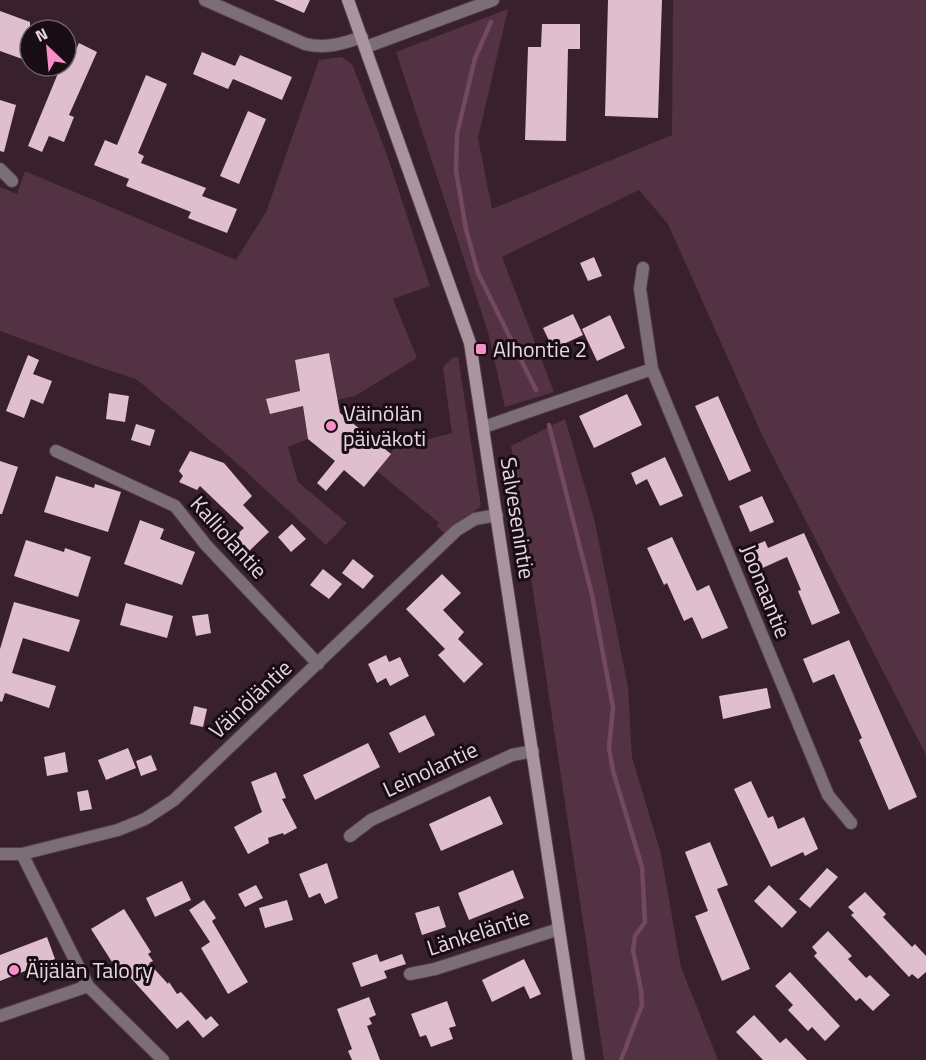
<svg xmlns="http://www.w3.org/2000/svg" width="926" height="1060" viewBox="0 0 926 1060" font-family="'Titillium Web',sans-serif">
<style>
.green{fill:#533243}
.lines{fill:none;stroke-linecap:round;stroke-linejoin:round}
.stream{stroke:#73495f;stroke-width:4.5}
.building{fill:#dfbece}
.street-casing{stroke:#543d48;stroke-width:14}
.secondary-casing{stroke:#543d48;stroke-width:14}
.street{stroke:#7b6e74;stroke-width:12}
.secondary{stroke:#aa959f;stroke-width:12}
.poi-dot{fill:#f98fc9;stroke:#180d13;stroke-width:2}
.labels{text-anchor:middle;stroke-width:6;stroke-linejoin:round;paint-order:stroke}
.poi-label{font-size:22px;fill:#e7d6de;stroke:#180d13;text-anchor:start}
.street-label{font-size:22px;fill:#e7d6de;stroke:#180d13}
</style>
<rect width="100%" height="100%" fill="#38202c"/>
<!-- green -->
<path class="green" d="M 673,0 L 926,0 L 926,755 L 763,437 L 668,224 L 639,190 L 502,257 L 554,392 L 505,407 L 488,332 L 396,52 L 508,9 L 478,138 L 492,209 L 672,135 Z
M 342,57 L 352,64 L 386,152 L 430,286 L 393,299 L 417,358 L 355,396 L 337,400 L 329,353 L 295,360 L 308,439 L 288,447 L 298,482 L 347,523 L 326,545 L 230,457 L 136,379 L 96,366 L 0,331 L 0,187 L 17,194 L 25,171 L 236,260 L 266,212 L 319,60 Z
M 453,357 L 458,357 L 481,506 L 446,534 L 436,526 L 439,523 L 377,471 L 394,448 L 452,433 L 443,367 Z
M 565,419 L 594,518 L 628,687 L 632,757 L 661,854 L 681,967 L 718,1060 L 604,1060 L 511,446 Z"/>
<g class="lines">
<!-- stream -->
<path class="stream" d="M 491,22 L 475,58 L 457,134 L 456,171 L 466,229 L 478,273 L 536,390
M 549,425 L 592,595 L 613,707 L 609,748 L 613,771 L 642,867 L 645,922 L 635,936 L 633,950 L 641,990 L 642,1005 L 621,1060"/>
</g>
<!-- building -->
<path class="building" d="M 274,0 L 310,0 L 304,13 Z
M 608,0 L 662,0 L 658,118 L 605,116 Z
M 0,11 L 30,22 L 30,46 L 25,60 L 0,51 Z
M 542,24 L 580,24 L 580,49 L 568,49 L 566,141 L 525,140 L 528,47 L 541,47 Z
M 79,43 L 97,52 L 69,115 L 74,117 L 64,142 L 49,136 L 42,152 L 28,146 L 61,66 L 67,69 Z
M 202,52 L 235,66 L 240,55 L 292,77 L 282,100 L 233,79 L 228,89 L 193,74 Z
M 146,75 L 167,84 L 138,153 L 144,156 L 141,163 L 206,188 L 202,196 L 237,209 L 227,233 L 188,218 L 191,212 L 126,186 L 129,179 L 94,165 L 105,140 L 117,145 Z
M 0,100 L 16,105 L 4,152 L 0,151 Z
M 248,111 L 266,119 L 239,184 L 220,176 Z
M 594,257 L 602,276 L 588,281 L 580,263 Z
M 573,314 L 583,335 L 553,349 L 543,328 Z
M 610,315 L 625,348 L 597,361 L 582,329 Z
M 329,353 L 340,413 L 391,454 L 364,487 L 344,470 L 326,491 L 317,483 L 335,461 L 308,439 L 303,406 L 270,414 L 266,399 L 300,391 L 295,360 Z
M 28,355 L 39,360 L 33,374 L 52,381 L 43,404 L 31,399 L 24,418 L 6,411 Z
M 109,393 L 129,396 L 125,422 L 106,419 Z
M 627,394 L 642,425 L 594,448 L 579,416 Z
M 718,396 L 751,471 L 729,481 L 695,406 Z
M 136,424 L 155,430 L 150,446 L 131,440 Z
M 190,451 L 224,463 L 252,496 L 243,505 L 269,532 L 247,553 L 233,538 L 244,528 L 200,486 L 197,490 L 179,482 L 183,476 L 179,471 Z
M 665,457 L 683,496 L 660,506 L 647,479 L 636,485 L 631,473 Z
M 0,461 L 18,467 L 2,514 L 0,514 Z
M 56,476 L 94,488 L 95,484 L 121,492 L 108,532 L 44,512 Z
M 762,496 L 774,522 L 750,532 L 739,506 Z
M 140,520 L 164,529 L 160,539 L 195,552 L 182,585 L 124,564 Z
M 292,524 L 306,539 L 291,552 L 278,537 Z
M 804,533 L 840,613 L 812,625 L 798,591 L 801,590 L 787,557 L 758,570 L 748,548 L 765,541 L 768,548 Z
M 672,537 L 697,591 L 709,585 L 728,628 L 702,639 L 692,617 L 684,621 L 667,583 L 664,585 L 647,548 Z
M 26,540 L 64,552 L 65,548 L 91,557 L 78,597 L 14,576 Z
M 353,559 L 374,576 L 363,589 L 342,573 Z
M 323,569 L 342,584 L 329,599 L 310,585 Z
M 442,574 L 461,593 L 443,610 L 464,632 L 458,639 L 483,664 L 464,683 L 438,655 L 445,649 L 406,609 Z
M 14,602 L 80,620 L 69,652 L 23,638 L 12,673 L 56,686 L 49,708 L 5,693 L 2,702 L 0,701 L 0,649 Z
M 126,603 L 173,616 L 167,638 L 120,625 Z
M 208,614 L 211,633 L 196,636 L 192,616 Z
M 849,640 L 917,797 L 889,810 L 859,740 L 862,738 L 834,674 L 813,683 L 803,659 Z
M 386,655 L 389,662 L 400,657 L 409,676 L 390,686 L 386,678 L 377,683 L 368,664 Z
M 767,688 L 771,708 L 723,719 L 719,696 Z
M 194,706 L 207,709 L 203,727 L 190,724 Z
M 425,715 L 435,735 L 399,753 L 389,733 Z
M 368,743 L 380,767 L 315,800 L 303,775 Z
M 128,748 L 136,768 L 106,780 L 98,760 Z
M 65,752 L 68,772 L 47,776 L 44,757 Z
M 151,755 L 157,770 L 141,776 L 136,761 Z
M 276,772 L 286,798 L 282,799 L 297,828 L 284,835 L 283,833 L 268,838 L 269,843 L 248,854 L 234,827 L 262,812 L 251,782 Z
M 751,781 L 768,818 L 773,816 L 778,829 L 804,817 L 818,849 L 805,856 L 803,852 L 771,867 L 734,789 Z
M 88,790 L 92,809 L 80,811 L 77,792 Z
M 490,796 L 503,824 L 441,851 L 429,824 Z
M 710,842 L 728,885 L 717,889 L 750,969 L 722,981 L 695,916 L 708,911 L 685,852 Z
M 327,863 L 338,898 L 325,904 L 320,893 L 309,898 L 299,874 Z
M 827,868 L 838,877 L 810,908 L 799,899 Z
M 513,870 L 524,898 L 469,920 L 458,893 Z
M 182,881 L 191,900 L 155,917 L 146,898 Z
M 256,885 L 263,898 L 245,907 L 238,894 Z
M 769,885 L 797,912 L 782,928 L 754,901 Z
M 865,892 L 886,914 L 883,917 L 912,947 L 915,944 L 926,956 L 926,972 L 918,979 L 912,974 L 909,977 L 851,915 L 854,913 L 848,907 Z
M 204,900 L 216,918 L 212,921 L 248,982 L 228,994 L 201,948 L 210,942 L 189,910 Z
M 287,900 L 293,920 L 265,928 L 259,908 Z
M 439,906 L 446,927 L 422,935 L 415,913 Z
M 124,909 L 151,952 L 148,954 L 153,961 L 149,963 L 168,984 L 169,982 L 177,994 L 181,992 L 206,1020 L 211,1016 L 219,1025 L 203,1038 L 188,1020 L 177,1029 L 129,976 L 126,978 L 122,971 L 119,973 L 91,929 Z
M 828,931 L 852,956 L 848,959 L 866,978 L 870,975 L 890,995 L 873,1011 L 860,998 L 856,1001 L 814,956 L 817,953 L 812,947 Z
M 47,937 L 55,959 L 0,981 L 0,955 Z
M 377,954 L 380,962 L 402,954 L 406,964 L 384,971 L 387,978 L 361,987 L 352,963 Z
M 524,959 L 541,994 L 530,999 L 524,986 L 492,1002 L 482,980 Z
M 790,972 L 840,1026 L 825,1041 L 812,1027 L 808,1031 L 788,1010 L 793,1005 L 775,986 Z
M 369,997 L 376,1015 L 369,1018 L 372,1024 L 367,1026 L 380,1060 L 352,1060 L 348,1051 L 352,1049 L 337,1009 Z
M 447,1001 L 456,1026 L 449,1028 L 453,1039 L 431,1047 L 426,1035 L 420,1037 L 411,1014 Z
M 754,1015 L 780,1043 L 786,1038 L 807,1060 L 763,1060 L 736,1032 Z"/>
<g class="lines">
<defs>
<path id="street" d="M 205,0 L 305,44 C 325,49 342,44 362,37
M 366,47 L 493,0
M 0,169 L 12,181
M 643,268 L 640,289 L 652,369
M 484,427 L 652,369 L 828,795 L 851,823
M 56,451 L 175,506 L 206,545 L 318,664
M 350,836 L 371,820 L 512,755 L 533,751
M 0,854 L 22,854 L 118,830 L 145,819 L 174,800 L 457,530 L 475,519 L 497,515
M 22,854 L 88,986 L 163,1060
M 410,974 L 435,969 L 559,929
M 0,1016 L 88,986"/>
<path id="secondary" d="M 348,0 L 470,343 L 579,1060"/>
</defs>
<!-- street casing -->
<use href="#street" class="street-casing"/>
<!-- secondary casing -->
<use href="#secondary" class="secondary-casing"/>
<!-- street -->
<use href="#street" class="street"/>
<!-- secondary -->
<use href="#secondary" class="secondary"/>
</g>
<!-- markers -->
<g class="poi-dot">
<rect x="475" y="343" width="12" height="12" rx="3"/>
<circle cx="331" cy="426" r="6"/>
<circle cx="14" cy="970" r="6"/>
</g>
<g class="labels">
<!-- poi labels -->
<g class="poi-label">
<text x="493" y="357">Alhontie 2</text>
<text x="343" y="421">Väinölän<tspan x="343" dy="25">päiväkoti</tspan></text>
<text x="26" y="978">Äijälän Talo ry</text>
</g>
<!-- street labels -->
<g class="street-label">
<text transform="translate(518 518) rotate(81)" y="8">Salvesenintie</text>
<text transform="translate(229 537) rotate(48)" y="8">Kalliolantie</text>
<text transform="translate(766 591) rotate(68)" y="8">Joonaantie</text>
<text transform="translate(250 699) rotate(-43)" y="8">Väinöläntie</text>
<text transform="translate(430 769) rotate(-25)" y="8">Leinolantie</text>
<text transform="translate(478 932) rotate(-18)" y="8">Länkeläntie</text>
</g>
</g>
<!-- north arrow -->
<g transform="translate(48 48) rotate(334)"><circle r="28" fill="#180d13" stroke="#6b5d64" stroke-width="1.5"/>
<path d="M0-4.5L10 22L0 15L-10 22Z" fill="#f98fc9"/>
<text y="-9" font-size="16" font-weight="bold" text-anchor="middle" fill="#e7d6de">N</text>
</g>
</svg>
